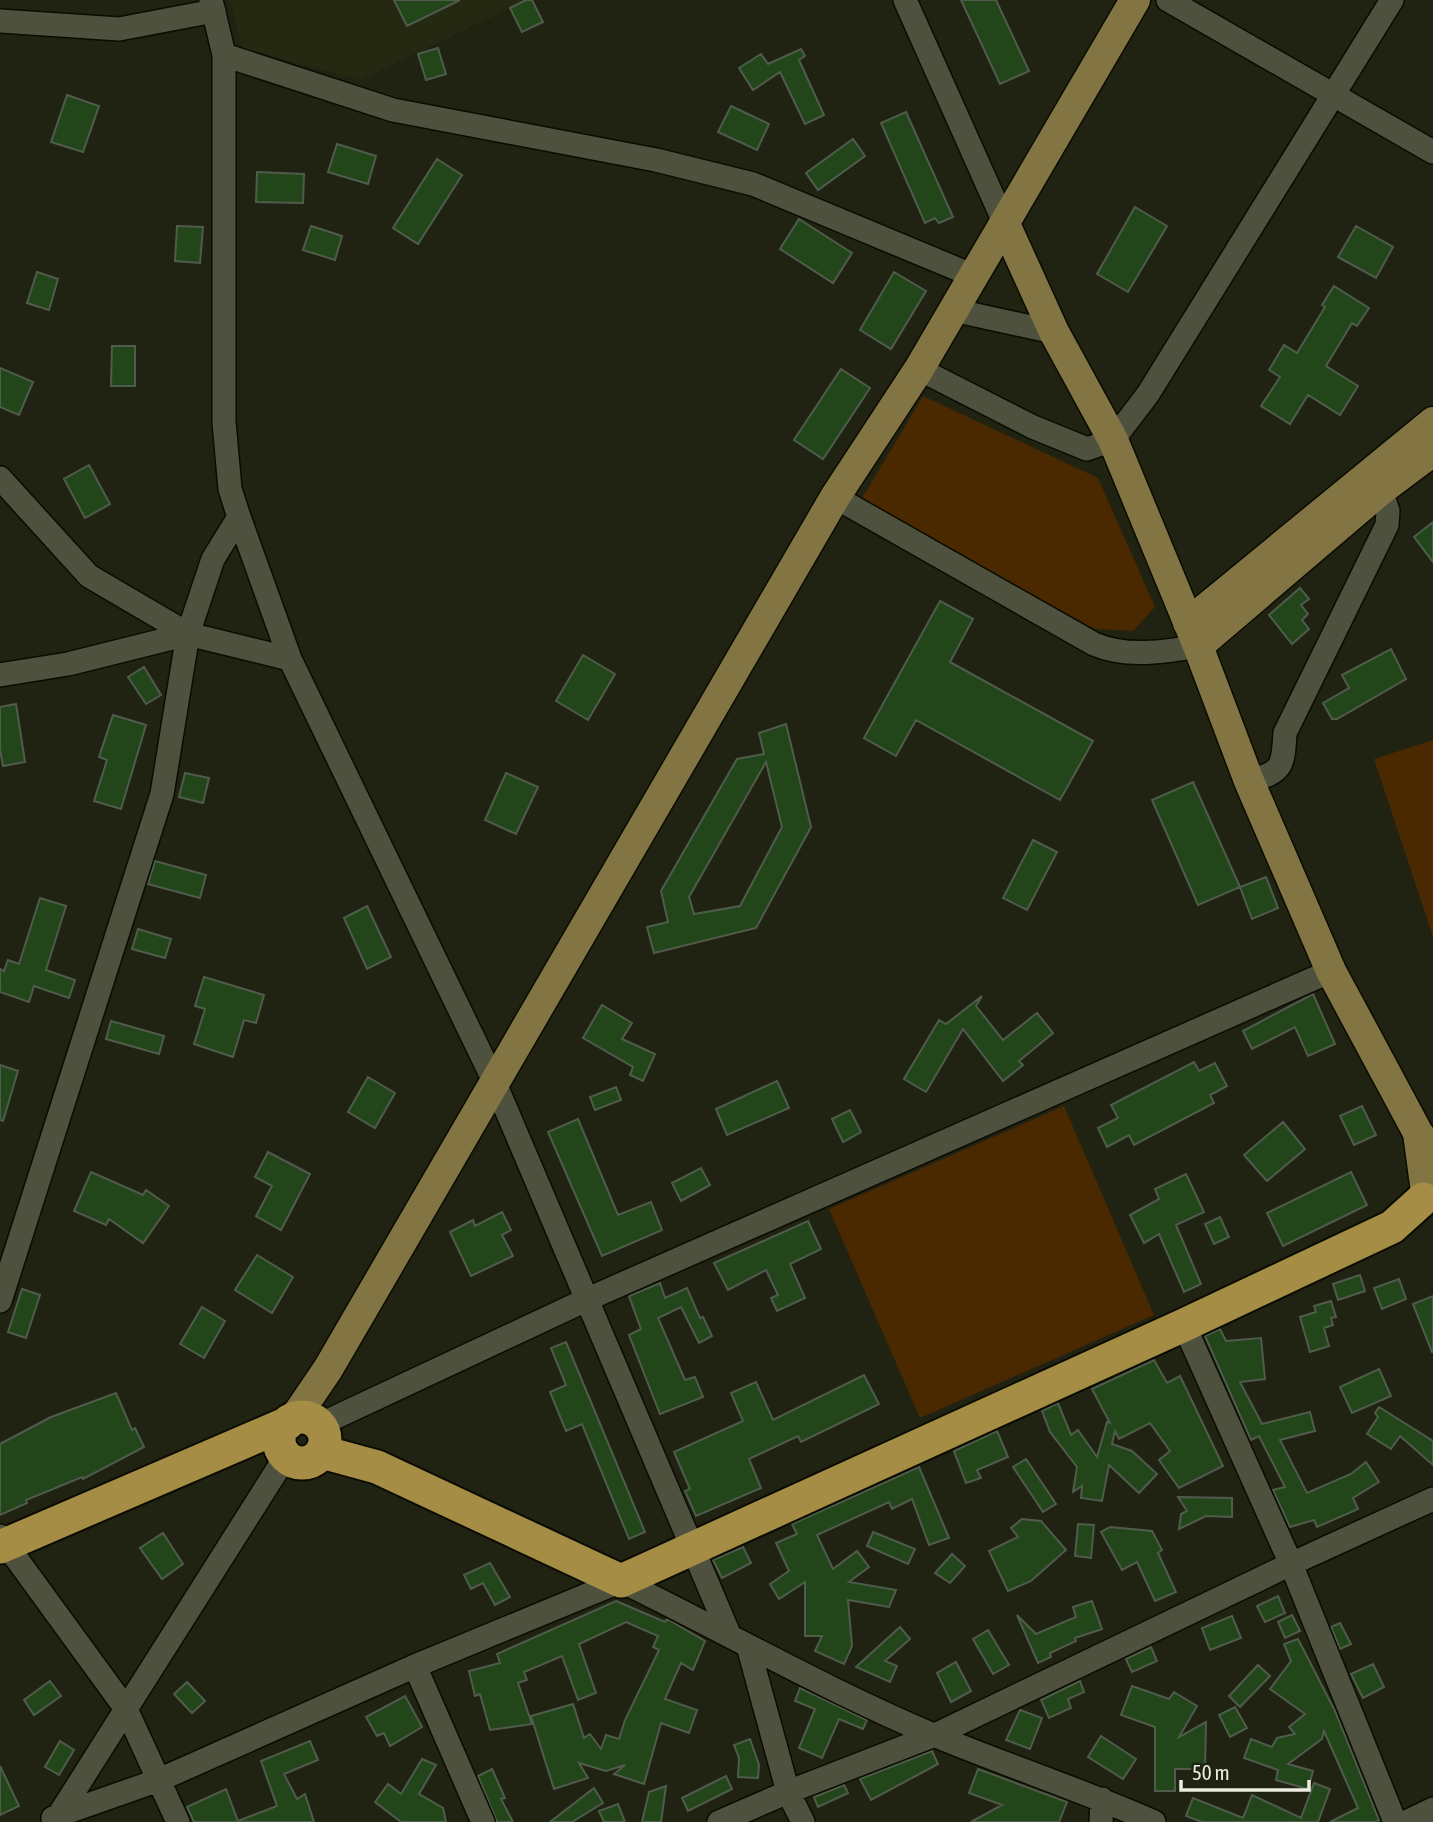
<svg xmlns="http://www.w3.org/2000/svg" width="1433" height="1822" viewBox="0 0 1433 1822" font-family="'Asap Condensed',sans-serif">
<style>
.built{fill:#262911}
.green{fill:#4a2800}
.building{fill:#23451a;stroke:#4f5c4c;stroke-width:2;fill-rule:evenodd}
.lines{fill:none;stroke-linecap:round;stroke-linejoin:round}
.minor-casing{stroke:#0a0c01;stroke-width:26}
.major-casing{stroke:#0a0c01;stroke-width:33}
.highway-casing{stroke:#0a0c01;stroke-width:37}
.minor{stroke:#4e513e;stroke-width:23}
.major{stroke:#827543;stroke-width:30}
.highway{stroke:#a58d46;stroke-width:33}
</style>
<rect width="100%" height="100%" fill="#212312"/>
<!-- built -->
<path class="built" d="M 230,0 L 528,0 L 360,80 L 242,48 Z"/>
<!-- green -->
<path class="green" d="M 923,396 L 1098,478 L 1155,607 L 1133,631 L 1095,629 L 861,500 Z
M 1433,740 L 1433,937 L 1374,759 Z
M 1064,1106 L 1154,1315 L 920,1418 L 829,1209 Z"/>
<!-- building -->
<path class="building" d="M 394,0 L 460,0 L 407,26 Z
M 526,0 L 532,0 L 543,22 L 522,32 L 510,8 Z
M 961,0 L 996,0 L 1029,71 L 1000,84 Z
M 438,48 L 446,74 L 426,80 L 418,54 Z
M 801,49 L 805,56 L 799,60 L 824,115 L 805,124 L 780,72 L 753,90 L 739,68 L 761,54 L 768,64 Z
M 67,95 L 99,106 L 83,152 L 51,142 Z
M 731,106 L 769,124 L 757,150 L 718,132 Z
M 906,112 L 953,217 L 939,223 L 935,218 L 925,223 L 881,123 Z
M 853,139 L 865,156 L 818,190 L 806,173 Z
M 337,144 L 376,156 L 368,184 L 328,172 Z
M 437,159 L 462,175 L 418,244 L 393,228 Z
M 257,172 L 304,174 L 303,203 L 256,202 Z
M 1135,207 L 1167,226 L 1128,292 L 1097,274 Z
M 799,219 L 852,253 L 833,283 L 780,249 Z
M 177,226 L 203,227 L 200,263 L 175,261 Z
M 311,226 L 342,236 L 335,260 L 303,250 Z
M 1356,226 L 1393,247 L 1376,278 L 1338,257 Z
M 37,272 L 58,279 L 49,310 L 27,303 Z
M 894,272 L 926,291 L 891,349 L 860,330 Z
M 1334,286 L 1369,308 L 1357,326 L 1352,323 L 1326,366 L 1358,386 L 1340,415 L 1308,395 L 1290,424 L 1261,406 L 1280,377 L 1269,370 L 1284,345 L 1297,353 L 1325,307 L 1322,305 Z
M 112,346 L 135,346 L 135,386 L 111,386 Z
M 0,368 L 33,382 L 19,415 L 0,407 Z
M 841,369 L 870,388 L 823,459 L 794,440 Z
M 89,465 L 110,504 L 85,518 L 64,479 Z
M 1433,522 L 1433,562 L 1414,537 Z
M 1300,588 L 1309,599 L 1301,605 L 1308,614 L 1302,620 L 1309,629 L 1292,644 L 1269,615 Z
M 940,601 L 973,619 L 950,662 L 1093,741 L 1060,800 L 916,720 L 896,756 L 864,738 Z
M 1391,649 L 1406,679 L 1337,719 L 1332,719 L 1323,703 L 1349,688 L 1342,675 Z
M 583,655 L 615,674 L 588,720 L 556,701 Z
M 144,667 L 161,695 L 146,704 L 128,677 Z
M 16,704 L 25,762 L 3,766 L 0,750 L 0,707 Z
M 113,715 L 146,725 L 121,809 L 94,801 L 107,760 L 99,757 Z
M 786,724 L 811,827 L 756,928 L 654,953 L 647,927 L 668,922 L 661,891 L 737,759 L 764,754 L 759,733 ZM 766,762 L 782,827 L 740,906 L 694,914 L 689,897 Z
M 185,773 L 209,778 L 203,803 L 179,797 Z
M 506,773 L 538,787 L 516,834 L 485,820 Z
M 1193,782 L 1240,887 L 1198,905 L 1152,800 Z
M 1033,840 L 1057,852 L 1027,910 L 1003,898 Z
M 155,861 L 206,875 L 200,898 L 148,884 Z
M 1266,877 L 1278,908 L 1252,919 L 1240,887 Z
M 40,898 L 66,906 L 46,970 L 75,980 L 69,998 L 34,986 L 29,1002 L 0,992 L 0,969 L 4,971 L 8,960 L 19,964 Z
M 367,906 L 391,957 L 367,969 L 344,918 Z
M 138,929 L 171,939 L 165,958 L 132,949 Z
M 204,977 L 264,995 L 256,1023 L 244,1020 L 233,1057 L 194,1044 L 205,1009 L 195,1006 Z
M 1313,994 L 1335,1044 L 1308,1056 L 1295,1027 L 1252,1049 L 1243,1031 Z
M 982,996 L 976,1006 L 1003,1040 L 1037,1013 L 1053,1033 L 1019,1061 L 1023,1065 L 1003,1081 L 963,1029 L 926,1092 L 904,1079 L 939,1020 L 946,1024 Z
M 602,1005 L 632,1023 L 622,1039 L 655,1054 L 643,1081 L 630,1075 L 633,1067 L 583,1038 Z
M 111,1021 L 164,1036 L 159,1054 L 106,1039 Z
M 1194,1062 L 1199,1071 L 1215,1063 L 1227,1086 L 1210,1095 L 1214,1103 L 1134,1145 L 1129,1135 L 1107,1147 L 1098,1128 L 1118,1118 L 1111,1105 Z
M 0,1065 L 18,1071 L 3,1121 L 0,1120 Z
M 368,1077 L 395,1093 L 375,1128 L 348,1112 Z
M 777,1081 L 789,1108 L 727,1135 L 716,1109 Z
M 616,1087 L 621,1100 L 595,1110 L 590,1097 Z
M 1362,1106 L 1376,1135 L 1354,1145 L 1340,1116 Z
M 850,1110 L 861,1132 L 843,1142 L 832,1119 Z
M 578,1119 L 618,1215 L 651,1202 L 662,1230 L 602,1256 L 548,1132 Z
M 1283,1122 L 1305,1149 L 1267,1181 L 1244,1155 Z
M 268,1152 L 310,1174 L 281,1230 L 256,1216 L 272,1186 L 255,1177 Z
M 701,1168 L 710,1185 L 681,1201 L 672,1183 Z
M 91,1172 L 143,1195 L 146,1190 L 169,1206 L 143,1243 L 109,1219 L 106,1225 L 74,1211 Z
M 1351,1172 L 1367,1205 L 1283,1246 L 1267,1213 Z
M 1186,1174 L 1204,1212 L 1176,1225 L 1201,1284 L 1184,1292 L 1159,1234 L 1144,1243 L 1130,1215 L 1159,1199 L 1155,1189 Z
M 502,1212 L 511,1230 L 502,1235 L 513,1256 L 471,1276 L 450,1232 L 473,1220 L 475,1226 Z
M 1220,1217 L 1229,1237 L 1214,1244 L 1205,1224 Z
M 808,1221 L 821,1249 L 790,1264 L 805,1298 L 777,1311 L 771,1298 L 778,1295 L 766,1270 L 728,1290 L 714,1263 Z
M 257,1255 L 293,1277 L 272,1313 L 235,1290 Z
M 1360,1275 L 1365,1291 L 1338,1300 L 1333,1284 Z
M 1399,1279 L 1406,1299 L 1382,1309 L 1374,1288 Z
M 660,1283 L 665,1298 L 687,1288 L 700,1318 L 703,1317 L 712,1336 L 699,1343 L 681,1307 L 658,1318 L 685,1380 L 695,1377 L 703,1397 L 660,1414 L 629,1335 L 641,1329 L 629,1296 Z
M 22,1289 L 40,1295 L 26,1338 L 8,1332 Z
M 1433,1296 L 1433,1352 L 1432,1352 L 1413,1304 Z
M 1331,1301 L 1336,1317 L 1331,1318 L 1333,1325 L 1324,1328 L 1329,1346 L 1310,1352 L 1300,1317 L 1316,1312 L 1314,1306 Z
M 202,1307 L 225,1321 L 204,1358 L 180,1344 Z
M 1220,1329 L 1226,1341 L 1261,1338 L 1265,1379 L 1240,1382 L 1262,1424 L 1310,1412 L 1315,1431 L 1280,1440 L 1307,1493 L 1351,1474 L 1366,1462 L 1379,1482 L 1353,1498 L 1358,1509 L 1317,1527 L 1314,1520 L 1290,1527 L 1273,1490 L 1285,1487 L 1259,1436 L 1251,1440 L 1205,1336 Z
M 566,1342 L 645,1532 L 629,1539 L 582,1424 L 566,1431 L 550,1392 L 566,1385 L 551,1348 Z
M 1154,1360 L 1167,1383 L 1180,1376 L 1223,1466 L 1179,1488 L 1159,1460 L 1170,1451 L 1150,1423 L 1119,1439 L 1115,1431 L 1112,1444 L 1132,1451 L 1157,1474 L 1139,1493 L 1109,1465 L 1102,1501 L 1081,1498 L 1082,1486 L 1073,1492 L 1077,1467 L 1050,1432 L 1042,1411 L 1058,1403 L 1071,1435 L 1078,1430 L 1097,1457 L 1107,1422 L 1110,1423 L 1092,1389 Z
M 1379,1369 L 1391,1396 L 1352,1413 L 1340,1387 Z
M 864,1375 L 879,1404 L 801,1442 L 798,1436 L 749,1459 L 761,1488 L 696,1516 L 685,1491 L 690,1489 L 674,1452 L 743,1421 L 731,1393 L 756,1382 L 773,1420 Z
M 116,1393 L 132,1430 L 135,1428 L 144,1447 L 83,1479 L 82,1477 L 26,1500 L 27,1503 L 0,1515 L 0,1444 L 51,1417 Z
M 1379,1407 L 1433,1441 L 1433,1465 L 1400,1436 L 1391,1449 L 1367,1434 L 1378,1417 L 1375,1413 Z
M 997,1431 L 1008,1457 L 977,1470 L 981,1478 L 966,1483 L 954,1451 Z
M 1026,1459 L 1056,1504 L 1043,1512 L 1013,1467 Z
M 919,1467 L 949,1538 L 929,1545 L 912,1499 L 892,1509 L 889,1502 L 817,1535 L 833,1569 L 857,1551 L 869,1567 L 849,1582 L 896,1590 L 889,1607 L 848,1600 L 852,1646 L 844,1664 L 815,1651 L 822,1636 L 805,1636 L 805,1582 L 779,1599 L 770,1584 L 789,1571 L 776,1543 L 797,1534 L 792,1524 Z
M 1178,1497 L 1232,1498 L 1232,1517 L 1206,1516 L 1179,1529 L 1181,1514 L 1187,1511 Z
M 1022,1519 L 1041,1521 L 1066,1550 L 1031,1581 L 1008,1591 L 989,1551 L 1018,1537 L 1011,1528 Z
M 1078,1524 L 1094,1525 L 1091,1558 L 1075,1556 Z
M 1110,1527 L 1152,1531 L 1162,1550 L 1158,1553 L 1176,1592 L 1155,1601 L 1137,1562 L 1122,1570 L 1101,1532 Z
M 873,1532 L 915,1549 L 908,1564 L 867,1546 Z
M 163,1533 L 183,1564 L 162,1579 L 140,1548 Z
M 743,1547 L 751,1563 L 722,1578 L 713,1560 Z
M 952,1554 L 965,1566 L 950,1583 L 935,1573 Z
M 490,1563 L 510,1597 L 495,1605 L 483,1583 L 471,1589 L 464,1575 Z
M 1278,1596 L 1285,1613 L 1265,1622 L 1257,1606 Z
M 616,1601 L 665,1622 L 667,1619 L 705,1641 L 693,1670 L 681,1663 L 665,1699 L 697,1710 L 689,1733 L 661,1723 L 644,1784 L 614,1774 L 625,1765 L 606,1771 L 579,1763 L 588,1778 L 554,1789 L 531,1716 L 573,1704 L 584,1738 L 590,1734 L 601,1749 L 606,1735 L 619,1739 L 625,1720 L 659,1650 L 653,1647 L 658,1636 L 626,1622 L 579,1644 L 596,1693 L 578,1700 L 562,1656 L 524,1672 L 527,1680 L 518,1683 L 532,1724 L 490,1730 L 480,1694 L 475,1696 L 469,1671 L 500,1663 L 497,1654 Z
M 1092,1601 L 1102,1629 L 1075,1638 L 1076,1641 L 1050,1653 L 1051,1657 L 1038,1663 L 1017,1615 L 1036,1634 L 1076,1617 L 1073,1607 Z
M 1292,1615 L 1300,1631 L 1285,1638 L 1278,1622 Z
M 1232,1616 L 1241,1638 L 1210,1650 L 1202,1628 Z
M 1340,1623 L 1351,1644 L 1340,1649 L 1331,1627 Z
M 900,1627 L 910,1639 L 885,1661 L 897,1666 L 890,1682 L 856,1667 Z
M 988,1630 L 1009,1665 L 993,1674 L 973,1639 Z
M 1298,1639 L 1335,1711 L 1379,1820 L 1376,1822 L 1330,1822 L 1358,1808 L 1324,1731 L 1322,1739 L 1288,1764 L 1313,1771 L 1308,1789 L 1276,1780 L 1278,1770 L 1244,1758 L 1251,1739 L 1272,1747 L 1277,1738 L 1295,1734 L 1289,1727 L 1305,1714 L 1270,1689 L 1291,1661 L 1284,1644 Z
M 1151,1647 L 1157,1661 L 1132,1672 L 1126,1659 Z
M 956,1662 L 971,1691 L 951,1702 L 937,1673 Z
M 1373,1664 L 1384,1687 L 1363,1698 L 1351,1674 Z
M 1258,1665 L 1270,1676 L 1240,1707 L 1229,1696 Z
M 50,1681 L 61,1696 L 34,1715 L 24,1700 Z
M 1080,1681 L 1084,1692 L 1068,1699 L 1071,1708 L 1049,1718 L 1041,1700 Z
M 187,1682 L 205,1701 L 192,1713 L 174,1694 Z
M 1132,1686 L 1169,1699 L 1174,1692 L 1197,1706 L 1179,1737 L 1206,1722 L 1205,1769 L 1175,1769 L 1175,1791 L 1155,1791 L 1155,1727 L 1121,1715 Z
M 800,1688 L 867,1720 L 863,1729 L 839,1719 L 822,1758 L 799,1748 L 815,1709 L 795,1701 Z
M 405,1696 L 422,1727 L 390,1746 L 384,1733 L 377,1736 L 366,1717 Z
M 1235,1707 L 1247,1728 L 1230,1737 L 1219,1715 Z
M 1020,1710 L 1042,1718 L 1030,1749 L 1006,1740 Z
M 1101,1736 L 1136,1759 L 1123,1779 L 1088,1757 Z
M 750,1739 L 759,1765 L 758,1778 L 738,1777 L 739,1758 L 734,1745 Z
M 60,1741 L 74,1750 L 59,1775 L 45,1767 Z
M 310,1741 L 318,1760 L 284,1774 L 297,1799 L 305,1794 L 314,1822 L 194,1822 L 187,1807 L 226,1789 L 238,1821 L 277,1806 L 261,1761 Z
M 932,1751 L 938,1764 L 871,1800 L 860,1779 Z
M 422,1759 L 436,1765 L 419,1794 L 443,1808 L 446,1822 L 401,1822 L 375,1802 L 388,1784 L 401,1794 Z
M 0,1766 L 19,1806 L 0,1815 Z
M 492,1769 L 505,1798 L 501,1799 L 513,1822 L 497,1822 L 478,1776 Z
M 978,1769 L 1067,1802 L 1059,1822 L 971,1822 L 1002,1805 L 969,1793 Z
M 726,1776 L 732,1789 L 688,1811 L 682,1798 Z
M 1314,1783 L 1330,1789 L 1318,1822 L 1202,1822 L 1186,1816 L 1193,1798 L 1243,1818 L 1252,1795 L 1301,1818 Z
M 844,1785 L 848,1793 L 818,1807 L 814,1797 Z
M 666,1786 L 661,1822 L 642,1822 L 649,1792 Z
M 594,1788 L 603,1803 L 572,1822 L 550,1822 Z
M 618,1804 L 625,1822 L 604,1822 L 599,1811 Z"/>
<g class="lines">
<defs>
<path id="minor" d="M 211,0 L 224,55 L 224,422 L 230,489 L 239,517 L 290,659 L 494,1081 L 729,1634
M 905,0 L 1005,224
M 1168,0 L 1433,152
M 0,21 L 119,29 L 214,11
M 224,55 L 393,110 L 656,160 L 753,184 L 974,276
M 953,310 L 1054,332
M 919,369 L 1033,427 L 1087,449 L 1113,440 L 1148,394 L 1392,0
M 0,478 L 89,576 L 188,634 L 290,659
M 835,497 L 1094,644 C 1126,658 1165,652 1198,646
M 0,675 L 68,664 L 188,634
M 1249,781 C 1283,772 1283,767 1285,733 L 1387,525 L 1388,511 L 1376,476
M 0,1301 L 162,794 L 188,634 L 213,559 L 239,517
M 1184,1325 L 1291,1564 L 1395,1822
M 319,1425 L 588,1299 L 1331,971
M 0,1536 L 126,1709 L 178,1822
M 748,1646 L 788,1792 L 803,1822
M 415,1666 L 483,1822
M 53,1818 L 59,1815 L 286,1456
M 54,1822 L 59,1815 L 159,1780 L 415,1666 L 621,1581 C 726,1632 828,1691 936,1736 C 1008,1766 1082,1790 1154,1822
M 719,1822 L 788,1792 L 935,1735 L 1291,1564 L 1433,1499
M 1101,1822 L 1102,1799
M 1406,1822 L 1433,1809"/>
<path id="major" d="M 1005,224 L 1054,332 L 1113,440 L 1198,646 L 1249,781 L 1331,971 L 1418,1133 L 1433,1153
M 1188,623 L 1433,422
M 1198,646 L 1381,490 L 1433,451
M 1418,1133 L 1426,1192
M 294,1419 L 328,1369 L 835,497 L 919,369 L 1135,0"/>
<path id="highway" d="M279 1440a23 23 0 1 1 46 0a23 23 0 1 1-46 0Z
M 322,1452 L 377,1467 L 621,1581 L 1184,1325 L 1392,1227 L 1423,1199
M 0,1547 L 288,1423"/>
</defs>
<!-- minor casing -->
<use href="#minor" class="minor-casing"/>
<!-- major casing -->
<use href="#major" class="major-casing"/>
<!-- highway casing -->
<use href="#highway" class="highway-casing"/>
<!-- minor -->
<use href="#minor" class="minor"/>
<!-- major -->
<use href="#major" class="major"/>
<!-- highway -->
<use href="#highway" class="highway"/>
</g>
<!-- scale -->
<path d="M1181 1780v10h128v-10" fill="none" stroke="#eceee2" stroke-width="3.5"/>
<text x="1192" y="1780" font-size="21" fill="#eceee2" stroke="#212312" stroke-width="5" paint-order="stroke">50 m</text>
</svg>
